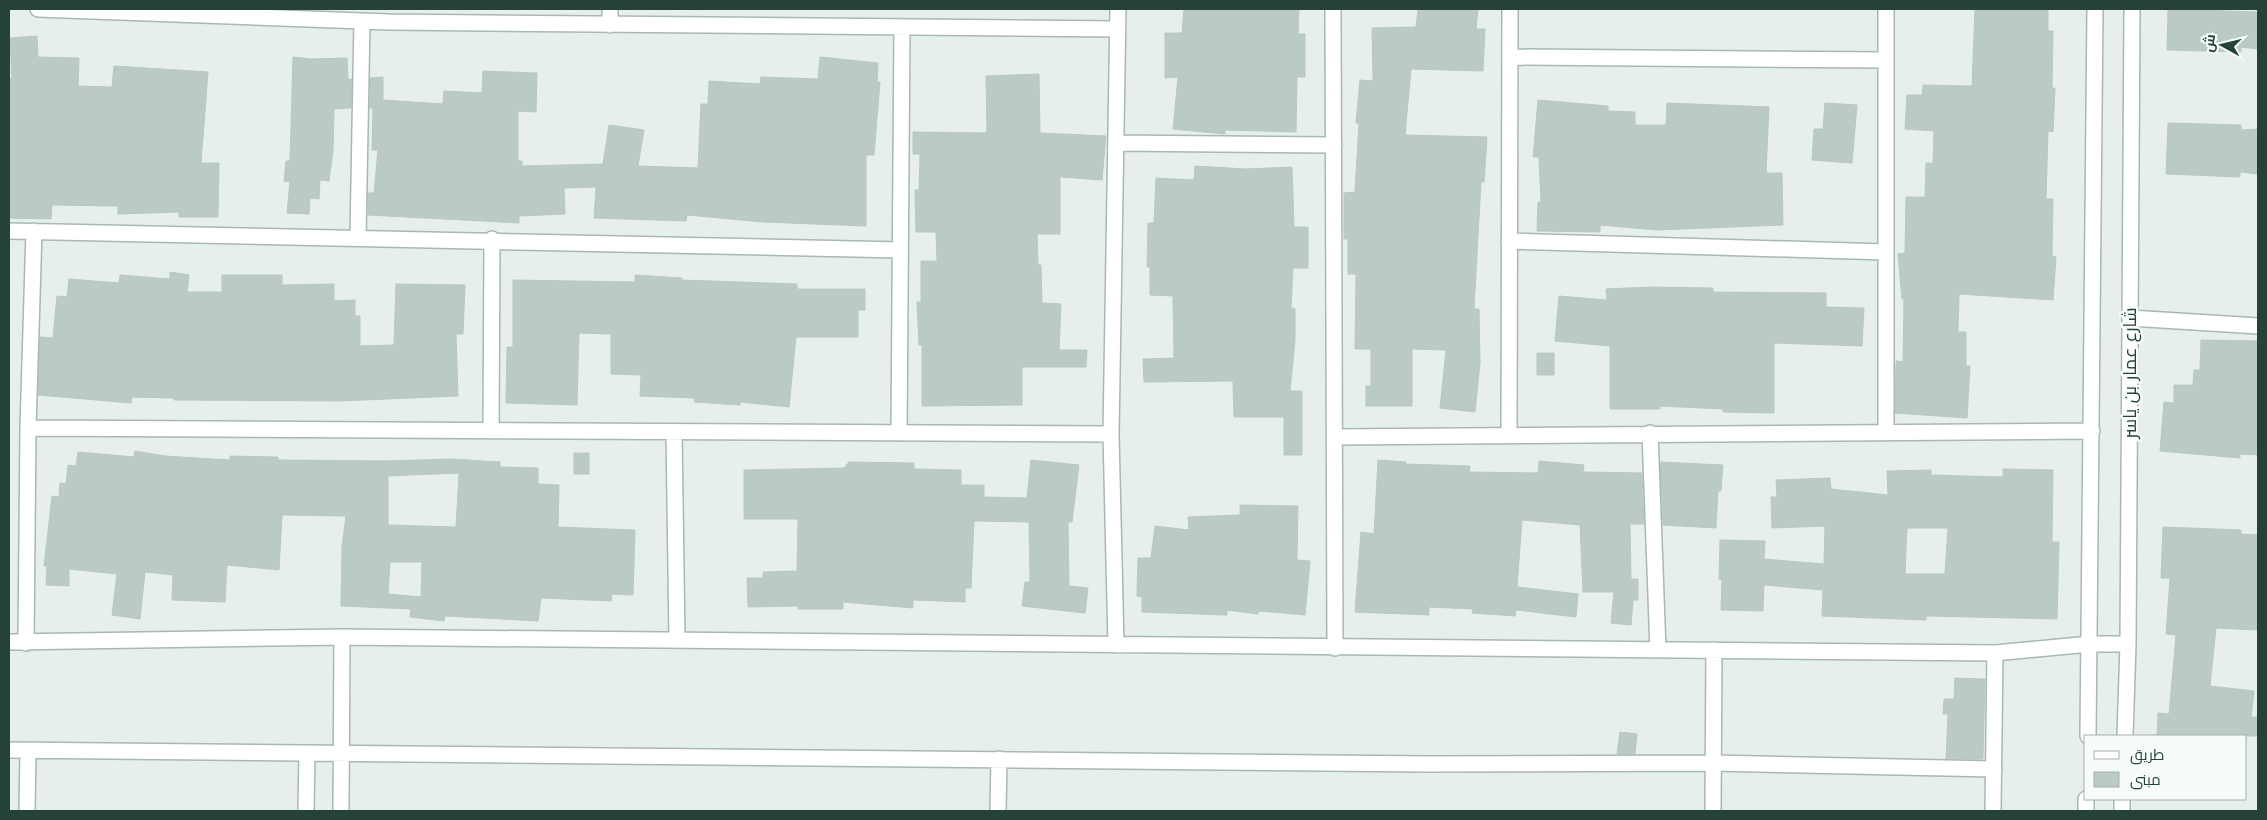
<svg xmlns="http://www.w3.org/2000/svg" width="2267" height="820" viewBox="0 0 2267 820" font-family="Jost,Cairo,sans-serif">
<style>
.building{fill:#bbcac4;stroke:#b8c9c2;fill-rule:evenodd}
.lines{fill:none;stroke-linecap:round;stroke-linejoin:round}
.minor-casing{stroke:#a8b8b2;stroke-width:18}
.minor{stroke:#fff;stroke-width:15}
.labels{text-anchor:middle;stroke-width:5;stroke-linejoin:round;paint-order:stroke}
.street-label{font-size:18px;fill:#24423a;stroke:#f7fbf9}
</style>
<rect width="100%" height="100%" fill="#e6efeb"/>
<!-- building -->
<path class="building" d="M 1184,9 L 1299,9 L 1298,34 L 1305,34 L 1305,77 L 1297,77 L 1296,132 L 1225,130 L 1225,134 L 1173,129 L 1178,77 L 1165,78 L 1165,33 L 1182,33 Z
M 1418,9 L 1478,9 L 1476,29 L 1485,29 L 1483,71 L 1411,69 L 1405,135 L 1487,137 L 1484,182 L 1481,182 L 1474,309 L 1479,309 L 1480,363 L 1475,412 L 1440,408 L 1446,350 L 1412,349 L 1412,406 L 1366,406 L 1366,386 L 1371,386 L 1371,349 L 1355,349 L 1356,274 L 1348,274 L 1348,239 L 1344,239 L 1344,193 L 1355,192 L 1359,123 L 1356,123 L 1360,80 L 1373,81 L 1372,28 L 1416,27 Z
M 1975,9 L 2048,9 L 2048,31 L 2053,31 L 2052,88 L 2055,88 L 2053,132 L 2048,131 L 2046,199 L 2053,199 L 2052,256 L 2056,257 L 2053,300 L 1959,294 L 1958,332 L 1966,332 L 1966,366 L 1970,366 L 1967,418 L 1895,413 L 1896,361 L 1903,362 L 1904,299 L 1902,299 L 1898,254 L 1905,253 L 1906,197 L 1925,197 L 1926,163 L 1933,163 L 1934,131 L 1905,129 L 1907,95 L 1922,95 L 1923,85 L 1972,86 Z
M 2168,9 L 2258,12 L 2258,49 L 2241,47 L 2241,52 L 2167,50 Z
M 37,36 L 38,57 L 79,58 L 78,86 L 112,87 L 114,66 L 208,72 L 201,163 L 219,163 L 218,217 L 179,217 L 179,212 L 118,214 L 118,206 L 52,205 L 51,219 L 9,218 L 9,78 L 12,79 L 10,38 Z
M 293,57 L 310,59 L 347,58 L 348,80 L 352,79 L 351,108 L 334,109 L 333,150 L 329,181 L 320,180 L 319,199 L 310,198 L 309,214 L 287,213 L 290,182 L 284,181 L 286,161 L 290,161 Z
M 820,57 L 878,63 L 877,82 L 880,82 L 874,155 L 866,155 L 866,226 L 763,222 L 687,215 L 686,221 L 594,218 L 596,187 L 564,188 L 565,214 L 519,216 L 519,223 L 368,215 L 368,193 L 374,193 L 378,150 L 372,150 L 373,108 L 370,108 L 370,78 L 383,77 L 383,100 L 443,104 L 444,91 L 482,93 L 483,71 L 537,73 L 536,112 L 518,111 L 518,161 L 522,161 L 522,166 L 603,164 L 609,125 L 644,130 L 638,166 L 698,168 L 701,104 L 708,104 L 709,81 L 760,84 L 761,77 L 818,79 Z
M 1039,74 L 1040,133 L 1106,136 L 1102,180 L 1060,177 L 1060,234 L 1037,234 L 1038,265 L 1041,265 L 1042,303 L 1061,304 L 1059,350 L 1087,350 L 1086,367 L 1022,367 L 1022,405 L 922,406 L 922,345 L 919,345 L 917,302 L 921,302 L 921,261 L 937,261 L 936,232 L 916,232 L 915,190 L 919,190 L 920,154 L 913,154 L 913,132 L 985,133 L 987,132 L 986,76 Z
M 1538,100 L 1608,106 L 1608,111 L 1635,112 L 1635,125 L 1666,125 L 1667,103 L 1769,107 L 1766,173 L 1782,173 L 1783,225 L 1657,230 L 1600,225 L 1600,232 L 1537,231 L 1538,202 L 1541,202 L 1539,157 L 1533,157 Z
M 1825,103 L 1857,105 L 1852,163 L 1812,160 L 1814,129 L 1823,129 Z
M 2168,123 L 2241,125 L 2241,130 L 2258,129 L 2258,174 L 2240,172 L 2240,177 L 2166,174 Z
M 1195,166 L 1246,169 L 1292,167 L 1294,227 L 1308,227 L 1308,268 L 1293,268 L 1291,308 L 1295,309 L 1295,340 L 1290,391 L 1302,391 L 1302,455 L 1284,455 L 1284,417 L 1234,417 L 1233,381 L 1144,382 L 1143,359 L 1174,358 L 1173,296 L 1150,295 L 1150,267 L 1147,267 L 1148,223 L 1154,223 L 1156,178 L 1194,180 Z
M 170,272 L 189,275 L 187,292 L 222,292 L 222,275 L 282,275 L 282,285 L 334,284 L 334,301 L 355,300 L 355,316 L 360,316 L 360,346 L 394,345 L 396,284 L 465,285 L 463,334 L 456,334 L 458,396 L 340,401 L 174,400 L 174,398 L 132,397 L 131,403 L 38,395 L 40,337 L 53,338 L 57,296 L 67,297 L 69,279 L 119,283 L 120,275 L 170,279 Z
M 635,275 L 682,278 L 681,280 L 797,284 L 797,289 L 865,289 L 865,310 L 858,310 L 858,337 L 796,337 L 789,407 L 740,402 L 740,405 L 694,402 L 695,398 L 640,396 L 641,375 L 611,374 L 611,334 L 579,333 L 577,405 L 506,403 L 507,347 L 513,347 L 513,280 L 635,282 Z
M 1650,287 L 1713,288 L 1713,292 L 1826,293 L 1826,307 L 1864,308 L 1862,346 L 1774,343 L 1774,413 L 1723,412 L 1723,409 L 1660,406 L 1660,409 L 1610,409 L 1610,346 L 1555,341 L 1559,296 L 1607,300 L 1606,289 Z
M 2201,340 L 2258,341 L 2258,455 L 2240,454 L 2240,458 L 2160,451 L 2164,402 L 2174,403 L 2174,385 L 2193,385 L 2194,370 L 2200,370 Z
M 1537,353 L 1554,353 L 1554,375 L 1537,375 Z
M 135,451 L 165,456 L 230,460 L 230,456 L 278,457 L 278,460 L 387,461 L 451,459 L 500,462 L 500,467 L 538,468 L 538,484 L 559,485 L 558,527 L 635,530 L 633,595 L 612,594 L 611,601 L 541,598 L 538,621 L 445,616 L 444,621 L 410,617 L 411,609 L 341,606 L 342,547 L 346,516 L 282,515 L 279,570 L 227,565 L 225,602 L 172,600 L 173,575 L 145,572 L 140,619 L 112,615 L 117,574 L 69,569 L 69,586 L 46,585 L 47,566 L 44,566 L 52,496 L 59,497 L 60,483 L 66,484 L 68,465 L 76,466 L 78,452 L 134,457 ZM 459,473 L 456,527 L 388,525 L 388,476 ZM 390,562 L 422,562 L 421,597 L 388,594 Z
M 574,453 L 589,453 L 589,474 L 574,474 Z
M 1031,460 L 1079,465 L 1072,522 L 1068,522 L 1069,586 L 1088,588 L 1085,613 L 1022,606 L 1025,582 L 1030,582 L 1029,522 L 974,521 L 971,588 L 965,588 L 965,602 L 913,600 L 913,608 L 843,602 L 843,609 L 798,609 L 798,606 L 748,607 L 747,578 L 763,578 L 763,572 L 797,571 L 798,519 L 744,519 L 744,470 L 844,468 L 849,462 L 914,463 L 914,469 L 961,470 L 961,485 L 984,485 L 984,497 L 1027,498 Z
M 1378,460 L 1406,462 L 1405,464 L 1470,466 L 1469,472 L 1538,473 L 1539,461 L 1584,465 L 1583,472 L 1642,473 L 1644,524 L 1630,524 L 1631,579 L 1638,579 L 1638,600 L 1633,600 L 1631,625 L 1611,623 L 1614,592 L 1583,592 L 1580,525 L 1522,520 L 1517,587 L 1578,594 L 1576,617 L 1516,610 L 1515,616 L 1472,613 L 1473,609 L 1429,607 L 1429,615 L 1355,612 L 1361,532 L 1374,534 Z
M 1660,462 L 1723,465 L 1721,491 L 1718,491 L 1716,528 L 1663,525 Z
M 2003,469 L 2053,470 L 2052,542 L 2059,542 L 2057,619 L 1926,616 L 1926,620 L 1822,616 L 1823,590 L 1764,585 L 1763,611 L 1721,610 L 1722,580 L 1719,579 L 1720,540 L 1765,541 L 1764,559 L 1824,564 L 1825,526 L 1772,528 L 1771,497 L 1777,497 L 1776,480 L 1830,478 L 1831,489 L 1888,495 L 1887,471 L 1931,470 L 1931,475 L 2003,477 ZM 1907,528 L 1948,528 L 1945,574 L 1905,574 Z
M 1240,505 L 1298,506 L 1297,560 L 1310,561 L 1305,615 L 1259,611 L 1258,614 L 1227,610 L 1227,615 L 1142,612 L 1142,597 L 1137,596 L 1138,558 L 1151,558 L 1155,526 L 1189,530 L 1188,517 L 1240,515 Z
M 2163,527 L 2241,530 L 2241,534 L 2258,535 L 2258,630 L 2216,628 L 2210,686 L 2254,691 L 2251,717 L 2258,717 L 2258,736 L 2157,736 L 2158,713 L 2169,714 L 2176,635 L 2166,634 L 2170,578 L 2161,578 Z
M 1955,678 L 1985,679 L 1983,759 L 1946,759 L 1948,714 L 1943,714 L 1944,699 L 1954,699 Z
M 1620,732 L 1637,734 L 1635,754 L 1617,754 Z"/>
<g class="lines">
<defs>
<path id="minor" d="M 38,9 L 389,22 L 1117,29
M 1333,9 L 1335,648
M 1886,9 L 1886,432
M 610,25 L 610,9
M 1510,57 L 1886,60
M 1116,143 L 1334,145
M 9,231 L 900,250
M 358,237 L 362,21
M 1509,241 L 1886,252
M 2130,318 L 2258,326
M 28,428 L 1111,434
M 491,431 L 492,239
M 674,432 L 677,639
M 899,433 L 902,27
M 1650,433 L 1658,650
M 1509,435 L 1510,9
M 1335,437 L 2092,431
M 9,642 L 342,637 L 1995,653 L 2090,644 L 2128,644
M 26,643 L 28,428 L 34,231
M 1116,645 L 1111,434 L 1118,9
M 2088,736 L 2095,9
M 2125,736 L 2128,644 L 2132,9
M 9,750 L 1429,764 L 1713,763 L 1994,769
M 27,811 L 28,750
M 306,811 L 307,753
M 341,811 L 342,637
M 998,811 L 999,759
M 1713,811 L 1714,650
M 1993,811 L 1995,653
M 2086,811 L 2086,799
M 2122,811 L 2122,799"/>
</defs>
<!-- minor casing -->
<use href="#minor" class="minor-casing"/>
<!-- minor -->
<use href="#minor" class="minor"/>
</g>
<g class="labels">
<!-- street labels -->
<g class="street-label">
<text transform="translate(2130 373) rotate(-90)" y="6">شارع عمار بن ياسر</text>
</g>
</g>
<!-- border -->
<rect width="2267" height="820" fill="none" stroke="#24423a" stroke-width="20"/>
<!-- legend -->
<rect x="2084" y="735" width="162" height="65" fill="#f7fbf9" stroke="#a3b1ad"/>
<rect x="2094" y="751" width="25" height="8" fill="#ffffff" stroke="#a3b1ad"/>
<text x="2130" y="760" font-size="15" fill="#24423a">طريق</text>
<rect x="2094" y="772" width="25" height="15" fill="#bbcac4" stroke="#a3b1ad"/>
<text x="2130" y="785" font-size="15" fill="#24423a">مبنى</text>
<!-- north arrow -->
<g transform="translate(2222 45) rotate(278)" stroke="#f7fbf9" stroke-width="4" paint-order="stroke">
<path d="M0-4L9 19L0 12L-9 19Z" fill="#24423a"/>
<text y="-8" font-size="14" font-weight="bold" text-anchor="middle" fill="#24423a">ش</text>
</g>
</svg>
